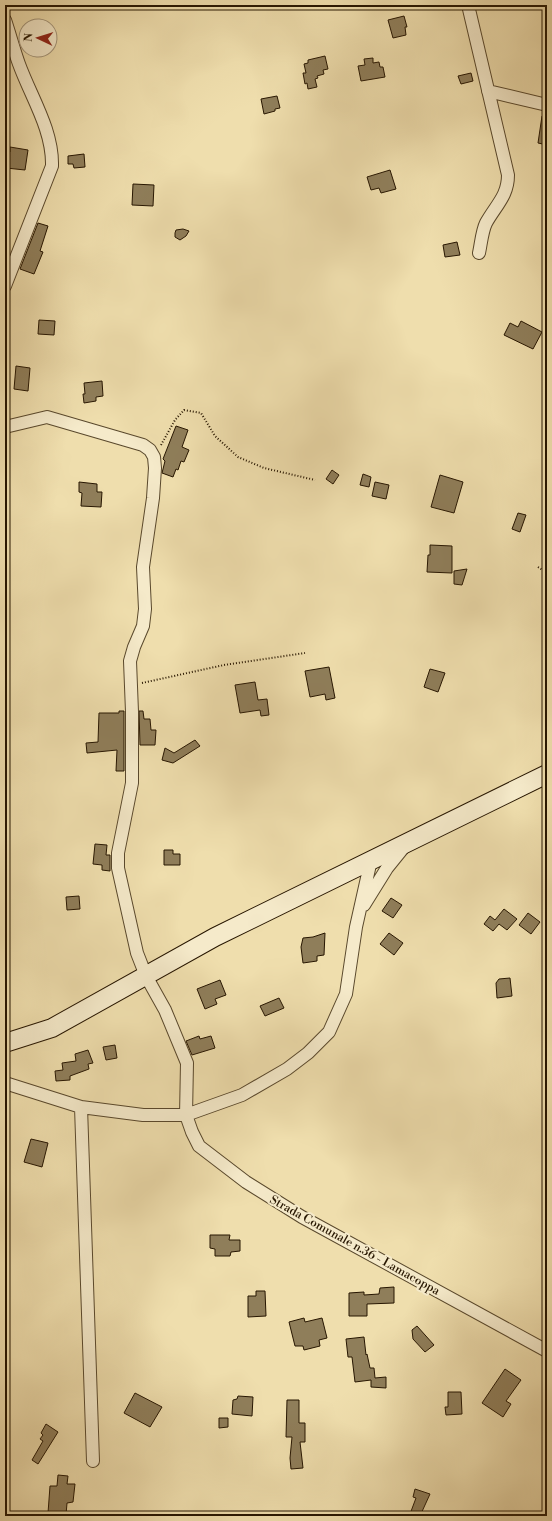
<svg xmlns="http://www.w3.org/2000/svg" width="552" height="1521" viewBox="0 0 552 1521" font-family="'Libre Bodoni',serif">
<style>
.building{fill:#8f7e5a;stroke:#271601}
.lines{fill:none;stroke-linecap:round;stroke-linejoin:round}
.minor-casing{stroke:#59482c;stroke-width:14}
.secondary-casing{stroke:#271601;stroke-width:20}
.path{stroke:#271601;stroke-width:2;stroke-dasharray:1 2;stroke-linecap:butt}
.minor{stroke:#f5eaca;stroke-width:12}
.secondary{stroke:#f5eaca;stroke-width:18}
.labels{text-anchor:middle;stroke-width:4;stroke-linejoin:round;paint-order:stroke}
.street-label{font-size:12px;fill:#271601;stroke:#f5eaca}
</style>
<rect width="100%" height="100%" fill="#efdead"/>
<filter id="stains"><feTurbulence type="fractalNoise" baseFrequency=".005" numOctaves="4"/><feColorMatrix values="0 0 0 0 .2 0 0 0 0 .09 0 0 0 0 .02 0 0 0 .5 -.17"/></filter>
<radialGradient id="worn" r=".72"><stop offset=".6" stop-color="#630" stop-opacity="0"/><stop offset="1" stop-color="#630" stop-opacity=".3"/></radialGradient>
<!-- building -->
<path class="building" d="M 404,16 L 407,27 L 405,27 L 406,35 L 393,38 L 388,20 Z
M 325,56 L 328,69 L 323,70 L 324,74 L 317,76 L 318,78 L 315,79 L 317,87 L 308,89 L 307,83 L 305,84 L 303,73 L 306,73 L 304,64 L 308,63 L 308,60 Z
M 373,58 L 373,63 L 379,62 L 380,67 L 383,67 L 385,77 L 361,81 L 358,66 L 365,65 L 364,59 Z
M 471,73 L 473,81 L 461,84 L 458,76 Z
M 277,96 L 280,108 L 275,109 L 275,111 L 264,114 L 261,99 Z
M 542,116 L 547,117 L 547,145 L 538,143 Z
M 10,147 L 28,150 L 25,170 L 6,168 L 8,152 L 10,152 Z
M 84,154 L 85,167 L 74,168 L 73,164 L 68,164 L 68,156 Z
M 390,170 L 396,189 L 381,193 L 379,188 L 371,190 L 367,177 Z
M 133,184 L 154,185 L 153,206 L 132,205 Z
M 38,223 L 48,226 L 40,251 L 43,252 L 34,274 L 20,269 Z
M 183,229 L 189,231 L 186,236 L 180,240 L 175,237 L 175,233 L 176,230 Z
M 457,242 L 460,255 L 445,257 L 443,245 Z
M 39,320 L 55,321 L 54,335 L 38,334 Z
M 521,321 L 542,332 L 533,349 L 504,335 L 510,323 L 518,327 Z
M 16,366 L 30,368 L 28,391 L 14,389 Z
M 102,381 L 103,396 L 96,397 L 96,401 L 84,403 L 83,394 L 85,394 L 84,383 Z
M 176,426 L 188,430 L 182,447 L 189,450 L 184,462 L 181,461 L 178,470 L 176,469 L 173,477 L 162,473 L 165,461 L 163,459 Z
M 332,470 L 339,475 L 333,484 L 326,479 Z
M 363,474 L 371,477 L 369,487 L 360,485 Z
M 440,475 L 463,482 L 454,513 L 431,507 Z
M 79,482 L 97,484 L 97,492 L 102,492 L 101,507 L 81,506 L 82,493 L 79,492 Z
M 375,482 L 389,485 L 386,499 L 372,496 Z
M 518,513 L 526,515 L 520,532 L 512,529 Z
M 430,545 L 452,546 L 452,573 L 427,572 L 428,555 L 430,555 Z
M 467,569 L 462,585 L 454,584 L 454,571 Z
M 329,667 L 335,698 L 326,700 L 325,694 L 310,697 L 305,671 Z
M 430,669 L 445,673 L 438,692 L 424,687 Z
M 255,682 L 258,700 L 267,699 L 269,715 L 261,716 L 260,710 L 240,713 L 235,685 Z
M 119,711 L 124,711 L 124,771 L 116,771 L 117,750 L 87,753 L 86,743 L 98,742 L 99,713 L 119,713 Z
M 139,711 L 143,711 L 144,719 L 150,719 L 151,730 L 156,730 L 155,745 L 140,745 Z
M 195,740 L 200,746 L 173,763 L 162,760 L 165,748 L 174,753 Z
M 95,844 L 107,845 L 106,855 L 110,855 L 110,871 L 102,870 L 102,865 L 93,864 Z
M 164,850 L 173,850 L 173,854 L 180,854 L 180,865 L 164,865 Z
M 79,896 L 80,909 L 67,910 L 66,897 Z
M 391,898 L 402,905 L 393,918 L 382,911 Z
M 504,909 L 517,919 L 507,930 L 499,924 L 493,931 L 484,924 L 490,916 L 495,920 Z
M 528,913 L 540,922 L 531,934 L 519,925 Z
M 325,933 L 324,955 L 317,956 L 317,961 L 303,963 L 301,947 L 303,938 L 313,937 Z
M 389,933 L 403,943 L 394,955 L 380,944 Z
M 510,978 L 512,996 L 497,998 L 496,983 L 499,979 Z
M 220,980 L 226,995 L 215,999 L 217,1004 L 205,1009 L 197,989 Z
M 279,998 L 284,1008 L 265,1016 L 260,1006 Z
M 199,1036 L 200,1039 L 211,1036 L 215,1048 L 192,1055 L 186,1041 Z
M 115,1045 L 117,1058 L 106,1060 L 103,1047 Z
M 88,1050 L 93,1063 L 88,1064 L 89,1069 L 70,1076 L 70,1080 L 56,1081 L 55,1071 L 63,1070 L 62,1063 L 76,1061 L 75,1054 Z
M 31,1139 L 48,1143 L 42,1167 L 24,1162 Z
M 210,1235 L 230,1235 L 229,1240 L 240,1240 L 240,1251 L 231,1252 L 230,1256 L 215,1256 L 215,1249 L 210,1248 Z
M 394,1287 L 394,1303 L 367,1304 L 367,1316 L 349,1316 L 349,1293 L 364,1292 L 364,1295 L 379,1294 L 380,1288 Z
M 256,1291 L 265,1291 L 266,1316 L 248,1317 L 248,1296 L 256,1296 Z
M 304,1318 L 305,1322 L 322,1318 L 327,1338 L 319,1340 L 320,1346 L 304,1350 L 303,1346 L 295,1346 L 289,1322 Z
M 417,1326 L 434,1345 L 425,1352 L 413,1339 L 412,1330 Z
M 364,1337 L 366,1355 L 367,1354 L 370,1368 L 374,1368 L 375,1378 L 386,1377 L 386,1388 L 371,1387 L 371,1380 L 355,1382 L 352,1357 L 348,1357 L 346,1339 Z
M 505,1369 L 521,1380 L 506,1401 L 511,1404 L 503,1417 L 482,1403 Z
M 448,1392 L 461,1392 L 462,1414 L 446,1415 L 445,1407 L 448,1407 Z
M 135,1393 L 162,1407 L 150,1427 L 124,1413 Z
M 238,1396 L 253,1397 L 252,1416 L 232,1414 L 233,1400 L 237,1399 Z
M 287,1400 L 299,1400 L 299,1423 L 305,1423 L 305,1442 L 300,1442 L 303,1468 L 291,1469 L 290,1458 L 292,1437 L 286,1437 Z
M 219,1418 L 228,1418 L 228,1427 L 219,1428 Z
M 46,1424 L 58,1432 L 38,1464 L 32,1460 L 43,1441 L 40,1439 L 43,1435 L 41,1433 Z
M 58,1475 L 68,1476 L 67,1484 L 75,1484 L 73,1502 L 67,1503 L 66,1515 L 48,1513 L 50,1486 L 57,1486 Z
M 415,1489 L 430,1494 L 420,1516 L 410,1514 L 416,1498 L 413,1497 Z"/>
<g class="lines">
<defs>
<path id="minor" d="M 468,5 L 508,175 C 508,196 496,205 486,223 C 482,231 481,244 479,253
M 5,20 C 10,35 14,50 19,64 C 31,97 53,130 52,166 L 5,286
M 488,91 L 547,105
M 5,427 L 47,417 L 143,445 L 150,450 L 154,457 L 155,468 L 153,498 L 143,567 L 145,609 L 143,626 L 134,647 L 130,661 L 132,712 L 132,783 L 118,853 L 118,868 L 137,953 L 146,976 L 165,1010 L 187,1063 L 186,1115 L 192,1132 L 199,1146 L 246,1182 L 302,1217 L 547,1351
M 364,905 L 387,868 L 404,847
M 5,1083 L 81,1107 L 143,1115 L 186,1115 L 242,1095 L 287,1069 L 308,1053 L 329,1032 L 346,994 L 356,927 L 371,860
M 81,1107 L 93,1461"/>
<path id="secondary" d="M 5,1043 L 52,1028 L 215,937 L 547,774"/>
</defs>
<!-- minor casing -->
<use href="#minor" class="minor-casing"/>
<!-- secondary casing -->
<use href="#secondary" class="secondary-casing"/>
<!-- path -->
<path class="path" d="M 161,445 L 175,420 L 184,410 L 201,413 L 215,436 L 238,457 L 264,468 L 315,480
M 538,567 L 547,573
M 142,683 L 224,665 L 305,653"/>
<!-- minor -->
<use href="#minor" class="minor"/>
<!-- secondary -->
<use href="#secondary" class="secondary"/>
</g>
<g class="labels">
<!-- street labels -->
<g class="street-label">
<text transform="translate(355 1245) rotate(29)" y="4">Strada Comunale n.36 - Lamacoppa</text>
</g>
</g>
<!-- margin -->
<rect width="552" height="1521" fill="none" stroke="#efdead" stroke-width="20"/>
<rect x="6" y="6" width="540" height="1509" fill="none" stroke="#271601" stroke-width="2"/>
<rect x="10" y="10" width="532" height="1501" fill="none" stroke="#271601"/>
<!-- north arrow -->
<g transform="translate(38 38) rotate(274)"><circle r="19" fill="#f5eaca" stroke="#a3957a"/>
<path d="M0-3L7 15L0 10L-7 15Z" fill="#8f2418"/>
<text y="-6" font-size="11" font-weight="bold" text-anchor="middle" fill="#271601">N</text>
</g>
<rect width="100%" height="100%" filter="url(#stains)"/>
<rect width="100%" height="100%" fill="url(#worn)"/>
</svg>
